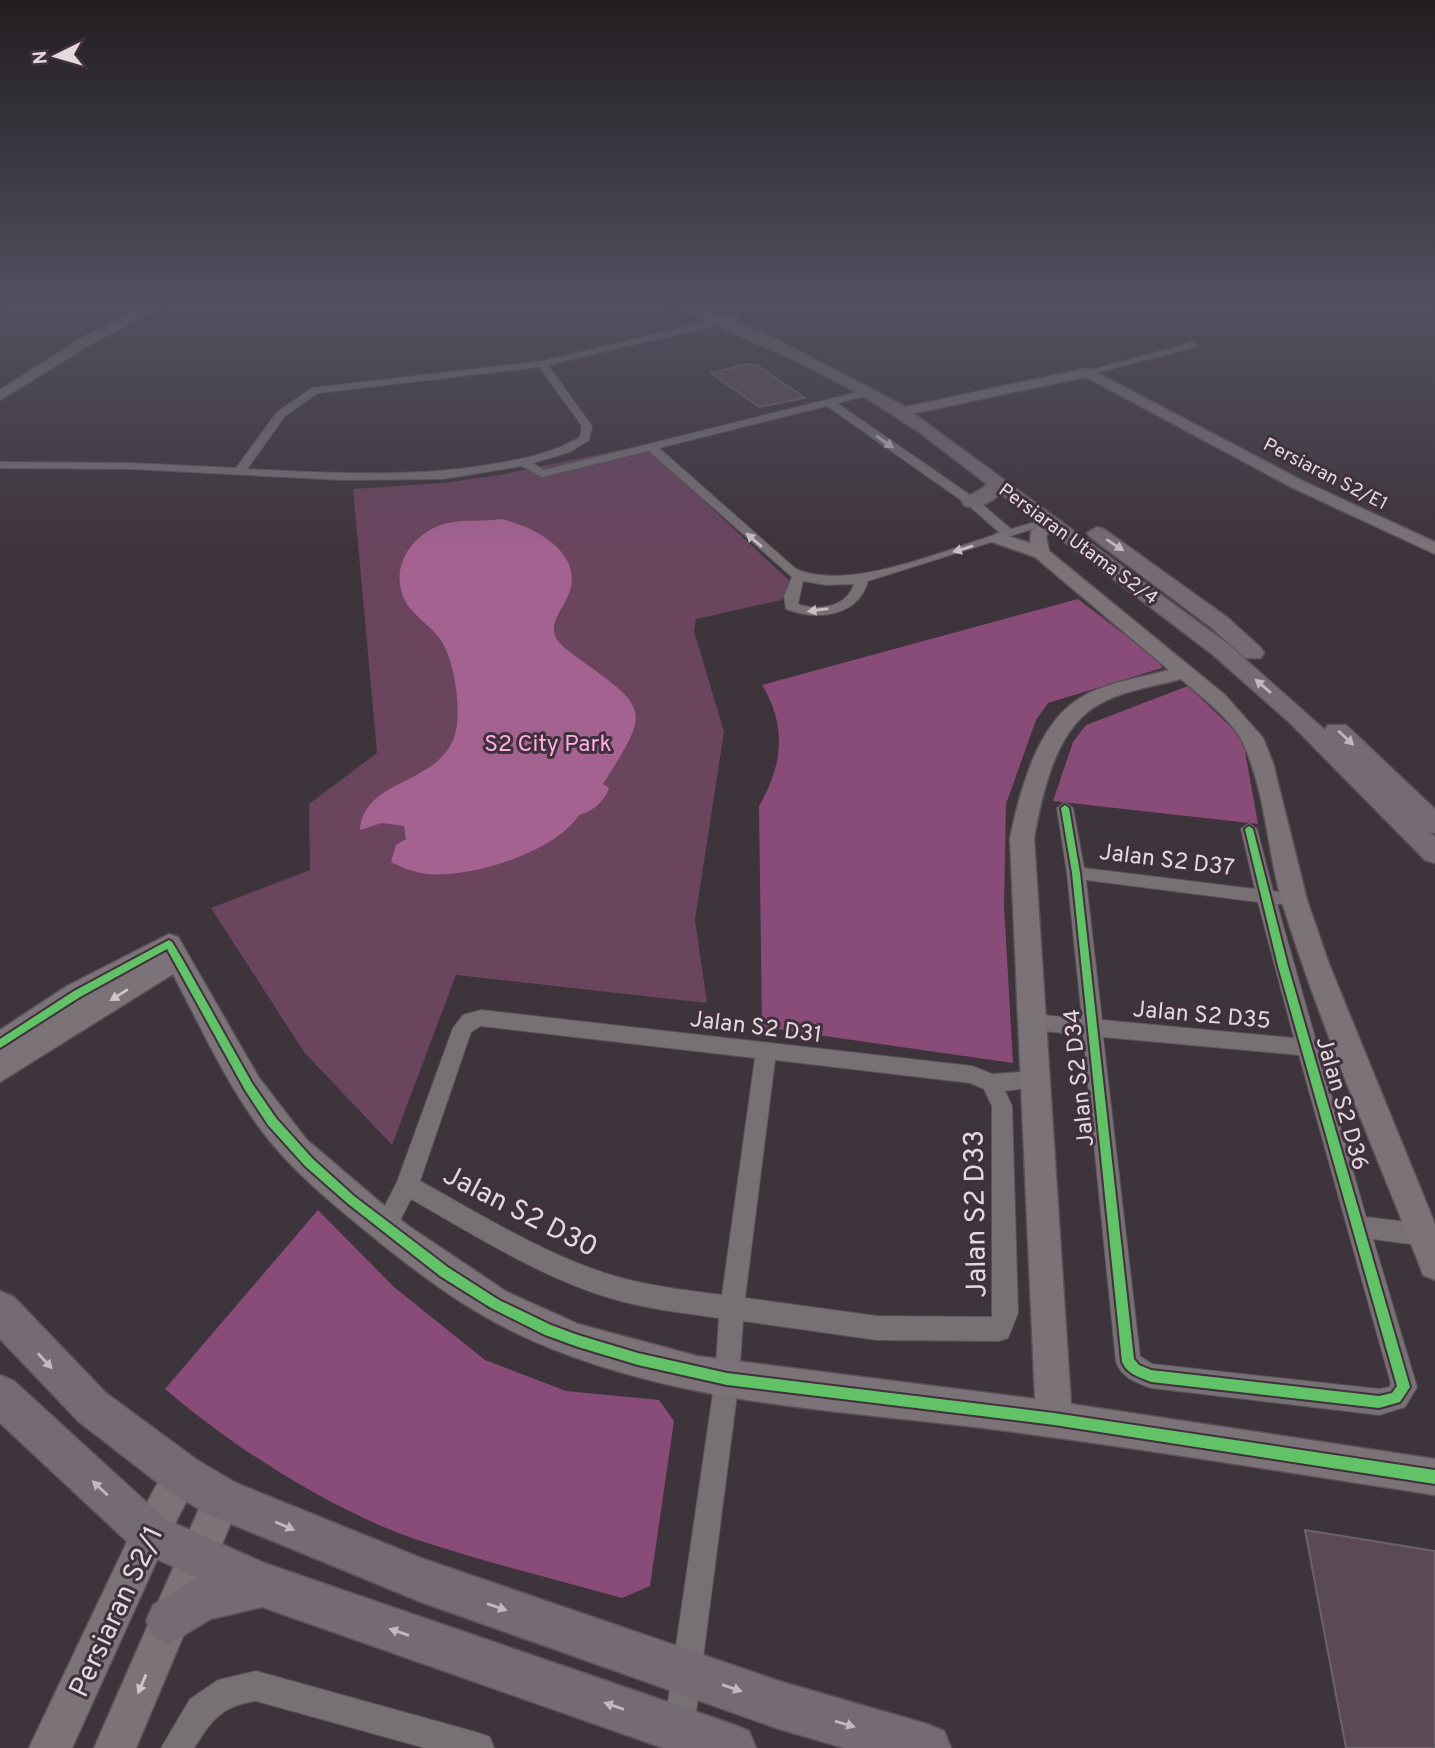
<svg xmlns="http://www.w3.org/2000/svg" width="1435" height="1748" viewBox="0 0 1435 1748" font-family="Overpass,sans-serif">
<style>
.green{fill:#6b445e}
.forest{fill:#894c78}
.water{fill:#a46290}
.building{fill:#5b4a56;stroke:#6b6369;stroke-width:2}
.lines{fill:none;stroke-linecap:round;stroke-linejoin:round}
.street-casing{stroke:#5a5258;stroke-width:2}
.secondary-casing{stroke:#5a5258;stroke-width:3}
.primary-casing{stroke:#5a5258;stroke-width:3}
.street{fill:#777075;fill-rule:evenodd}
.secondary{fill:#7b7378;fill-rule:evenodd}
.primary{fill:#756b72;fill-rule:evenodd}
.cycleway-casing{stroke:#41313c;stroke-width:4}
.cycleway{fill:#61c268;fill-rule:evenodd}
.oneway{fill:#c8bfc4}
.oneway2{fill:#c2b8be}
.oneway3{fill:#cec5ca}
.labels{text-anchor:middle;stroke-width:6;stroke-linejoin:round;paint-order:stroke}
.far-street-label{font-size:19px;fill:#e3d9df;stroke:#41313c}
.park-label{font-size:23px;fill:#feafe4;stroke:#41313c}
.street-label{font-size:23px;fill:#e3d9df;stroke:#41313c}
.near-street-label{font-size:28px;fill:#e3d9df;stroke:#41313c}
</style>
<rect width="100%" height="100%" fill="#3e343b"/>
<!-- green -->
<path class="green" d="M 644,445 L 792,583 L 781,600 L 696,619 L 694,631 L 724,732 L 695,920 L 707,1003 L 456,975 L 392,1145 L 304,1052 L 211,908 L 310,870 L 309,804 L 377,753 L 353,489 L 443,483 L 500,475 Z"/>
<!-- forest -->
<path class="forest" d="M 1078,599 L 1159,661 L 1162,668 L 1048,703 L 1036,720 L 1006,804 L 1004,906 L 1013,1063 L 762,1027 L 759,806 C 783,765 787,726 762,685 Z
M 1188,686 L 1234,730 L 1244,746 L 1258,824 L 1053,801 L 1073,742 L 1086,725 Z
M 318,1210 L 394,1287 L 485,1360 L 566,1391 L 659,1400 L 674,1421 L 650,1586 L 622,1598 C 556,1579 487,1563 421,1541 C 335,1513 234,1448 165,1389 Z"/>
<!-- water -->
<path class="water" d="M 501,519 C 536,527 586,554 568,596 C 563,608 550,622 555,636 C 559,645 570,652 578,658 C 649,709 651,709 603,784 L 609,788 C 606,800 592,812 579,815 C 554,853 471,878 427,874 C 414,872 403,868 391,862 L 396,845 L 406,839 L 404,826 L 382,823 L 360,830 C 364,779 435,786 454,738 C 463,714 455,655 437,635 C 425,621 405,610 401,590 C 393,558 419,529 448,523 C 465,519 484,522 501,519 Z"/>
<!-- building -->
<path class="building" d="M 747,364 L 758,366 L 805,398 L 759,407 L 711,373 Z
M 1305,1530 L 1435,1551 L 1435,1748 L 1346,1748 Z"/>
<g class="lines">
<defs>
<path id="street" d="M 736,315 L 741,318 L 739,320 L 548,365 L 592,426 L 589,440 L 570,452 L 533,463 L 544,470 L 870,389 L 874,390 L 874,394 L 837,403 L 976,499 L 1011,529 L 1052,517 L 1058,521 L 868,581 C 858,617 817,621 786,609 L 784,596 L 792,577 L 649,451 L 542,477 L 522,466 L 443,479 L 342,480 L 131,469 L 0,468 L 0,462 L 131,463 L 236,468 L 277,412 L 312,388 L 542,361 ZM 539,367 L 582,426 L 580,437 C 553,453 524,459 493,464 C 412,478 330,473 247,469 L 285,416 L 318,393 ZM 827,406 L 968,505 L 1000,533 C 945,550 849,592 796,569 L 659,448 ZM 803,581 L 826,585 L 854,584 C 846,608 818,611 798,604 Z
M 1193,342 L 1198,345 L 1196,347 L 1088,375 L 1083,372 Z
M 1065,802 L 1073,808 L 1084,868 L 1255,889 L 1241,829 L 1249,823 L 1257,829 L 1273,891 L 1300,895 L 1303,900 L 1300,905 L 1277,904 L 1366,1217 L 1424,1224 L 1432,1227 L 1435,1234 L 1432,1243 L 1424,1246 L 1373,1239 L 1417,1387 L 1405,1407 L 1379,1415 L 1151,1388 C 1135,1382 1122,1378 1116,1362 L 1083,1035 L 1034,1030 L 1027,1028 L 1024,1022 L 1027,1016 L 1034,1014 L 1082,1019 L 1067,873 L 1057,808 ZM 1086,880 L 1258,902 L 1294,1038 L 1102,1020 ZM 1103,1037 L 1299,1055 L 1391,1384 L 1389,1387 L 1379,1389 L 1152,1364 L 1140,1356 Z
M 481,1010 L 972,1066 L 992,1074 L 1035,1071 L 1042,1074 L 1045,1080 L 1042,1086 L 1005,1091 L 1012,1106 L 1018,1313 L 1008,1338 L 999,1341 L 877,1340 L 743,1321 L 739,1379 L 694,1728 L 690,1739 L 679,1743 L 668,1739 L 664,1728 L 715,1379 L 719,1318 C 684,1313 648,1309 613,1299 C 541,1278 476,1236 411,1199 L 393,1234 L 385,1238 L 377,1234 L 374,1227 L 397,1182 L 453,1028 L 463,1015 ZM 481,1026 L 755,1058 L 722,1295 C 685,1290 647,1286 611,1275 C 543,1254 482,1215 420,1181 L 471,1032 ZM 775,1060 L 970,1083 L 984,1089 L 992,1106 L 992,1317 L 877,1316 L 745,1298 Z
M 256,1671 L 479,1733 L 490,1737 L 494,1748 L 425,1748 L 256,1701 C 221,1706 212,1720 194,1748 L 161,1748 L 190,1699 L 218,1680 Z"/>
<path id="secondary" d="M 0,304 L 8,304 L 0,309 Z
M 150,304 L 166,304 L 93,343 L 0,400 L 0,390 L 83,337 Z
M 1088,368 L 1303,481 L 1435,542 L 1435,554 L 1291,487 L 1086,377 L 901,416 L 894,412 L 901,408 Z
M 1052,516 L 1061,521 L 1046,536 L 1049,551 L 1225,695 L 1263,738 L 1273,763 L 1307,900 L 1329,964 L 1435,1224 L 1435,1280 L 1423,1275 L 1419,1264 C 1372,1144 1320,1025 1282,902 C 1267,851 1266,792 1243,743 C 1231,718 1201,697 1181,679 C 1152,687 1118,691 1093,708 C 1054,734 1042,795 1034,838 L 1071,1404 L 1435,1459 L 1435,1495 C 1285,1472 1134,1447 983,1428 C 824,1409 655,1402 510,1330 C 460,1305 415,1271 372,1236 C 333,1204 293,1172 262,1131 C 226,1083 201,1027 173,974 L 0,1082 L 0,1030 L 67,986 L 169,934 L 178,937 L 259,1078 L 307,1140 L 407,1225 L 507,1292 L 578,1324 L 697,1356 L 1035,1399 L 1010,838 C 1020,792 1037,722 1082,697 C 1108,682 1140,678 1169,670 L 1035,557 L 992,542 L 989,538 L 998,533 L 1030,543 L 1031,531 Z
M 182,1457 L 195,1462 L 200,1475 L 163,1547 L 72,1748 L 29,1748 L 137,1521 L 169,1462 Z
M 222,1480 L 235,1486 L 241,1499 L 136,1748 L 94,1748 L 209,1486 Z"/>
<path id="primary" d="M 668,304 L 689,304 L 778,340 L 902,405 L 1228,644 L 1325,730 L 1328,725 L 1346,725 L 1435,809 L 1435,833 L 1430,832 L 1435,837 L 1435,863 L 1425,860 L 1288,721 L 1212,654 L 1000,493 C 992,503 977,509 965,506 L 962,502 C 968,493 980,492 987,484 L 919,432 L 860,394 L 798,362 Z
M 1097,527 L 1104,529 L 1228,618 L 1261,648 L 1264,653 L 1261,658 L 1245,658 L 1212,628 L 1090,537 L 1087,533 Z
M 0,1291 L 14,1297 L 106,1393 L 197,1460 L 236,1483 L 421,1558 L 779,1681 L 927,1724 L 944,1731 L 951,1748 L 844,1748 L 779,1729 L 421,1602 L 207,1514 L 167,1490 L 78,1421 L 0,1339 Z
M 0,1375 L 14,1381 L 165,1519 L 267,1564 L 732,1724 L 749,1731 L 756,1748 L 663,1748 L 262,1607 L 211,1619 L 169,1644 L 153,1637 L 146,1621 L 153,1605 L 197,1578 L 135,1549 L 0,1423 Z"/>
</defs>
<!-- street casing -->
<use href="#street" class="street-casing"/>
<!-- secondary casing -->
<use href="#secondary" class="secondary-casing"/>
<!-- primary casing -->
<use href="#primary" class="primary-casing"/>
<!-- street -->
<use href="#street" class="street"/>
<!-- secondary -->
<use href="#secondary" class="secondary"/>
<!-- primary -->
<use href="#primary" class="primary"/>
<defs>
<path id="cycleway" d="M 1065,805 L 1069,808 L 1080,873 L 1134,1359 L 1139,1365 L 1151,1370 L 1379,1396 L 1392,1393 L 1397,1386 L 1278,966 L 1245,829 L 1249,826 L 1253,829 L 1288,966 L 1410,1387 L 1400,1402 L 1379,1408 L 1151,1382 C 1139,1377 1127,1374 1122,1362 L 1072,873 L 1061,808 Z
M 169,940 L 172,942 L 184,962 L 252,1083 L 276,1118 L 313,1159 L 354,1196 L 449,1268 L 499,1300 L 551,1325 L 578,1335 L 638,1353 L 727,1373 L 1054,1413 L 1435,1470 L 1435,1484 L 1054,1425 L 727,1385 L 638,1365 L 578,1347 L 545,1335 L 491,1308 L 440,1276 L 347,1203 L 305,1166 L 268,1125 L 245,1090 L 167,949 L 80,997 L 0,1048 L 0,1039 L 74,991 Z"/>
</defs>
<!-- cycleway casing -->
<use href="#cycleway" class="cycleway-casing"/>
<!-- cycleway -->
<use href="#cycleway" class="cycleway"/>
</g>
<!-- one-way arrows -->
<defs><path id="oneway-solid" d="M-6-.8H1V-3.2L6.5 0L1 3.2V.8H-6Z" transform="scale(1.75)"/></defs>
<g class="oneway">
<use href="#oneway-solid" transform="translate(885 442) rotate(35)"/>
<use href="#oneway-solid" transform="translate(754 540) rotate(-139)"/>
<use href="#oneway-solid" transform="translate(963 549) rotate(163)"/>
<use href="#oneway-solid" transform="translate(818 610) rotate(173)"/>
</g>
<g class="oneway2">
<use href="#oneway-solid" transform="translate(1115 545) rotate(34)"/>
<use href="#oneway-solid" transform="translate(1263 686) rotate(-139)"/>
<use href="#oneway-solid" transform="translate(1346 738) rotate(43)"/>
<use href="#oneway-solid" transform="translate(45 1361) rotate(47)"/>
<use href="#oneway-solid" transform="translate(100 1488) rotate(-137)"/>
<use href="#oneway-solid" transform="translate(285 1526) rotate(23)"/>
<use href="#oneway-solid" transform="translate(497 1607) rotate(19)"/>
<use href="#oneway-solid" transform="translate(399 1632) rotate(-161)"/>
<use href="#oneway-solid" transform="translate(732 1688) rotate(19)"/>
<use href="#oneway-solid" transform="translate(614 1706) rotate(-161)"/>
<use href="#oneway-solid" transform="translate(845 1724) rotate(16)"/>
</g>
<g class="oneway3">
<use href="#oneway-solid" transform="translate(119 995) rotate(148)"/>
<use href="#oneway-solid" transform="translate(142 1684) rotate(113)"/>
</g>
<!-- sky -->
<linearGradient id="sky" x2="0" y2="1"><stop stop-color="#221d20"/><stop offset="0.55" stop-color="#525060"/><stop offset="1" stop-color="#525060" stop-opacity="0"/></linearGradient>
<rect width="1435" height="549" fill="url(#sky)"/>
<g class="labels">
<!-- far-street labels -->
<g class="far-street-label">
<text transform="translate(1326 473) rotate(27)" y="7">Persiaran S2/E1</text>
<text transform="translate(1079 543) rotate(36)" y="7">Persiaran Utama S2/4</text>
</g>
<!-- park labels -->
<g class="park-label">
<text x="548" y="751">S2 City Park</text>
</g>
<!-- street labels -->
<g class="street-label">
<text transform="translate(1167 859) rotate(7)" y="8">Jalan S2 D37</text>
<text transform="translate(1202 1014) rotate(5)" y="8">Jalan S2 D35</text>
<text transform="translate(756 1026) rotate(7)" y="8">Jalan S2 D31</text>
<text transform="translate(1078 1078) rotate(-96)" y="8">Jalan S2 D34</text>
<text transform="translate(1343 1103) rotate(74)" y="8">Jalan S2 D36</text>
</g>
<!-- near-street labels -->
<g class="near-street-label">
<text transform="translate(521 1210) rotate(27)" y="10">Jalan S2 D30</text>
<text transform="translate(974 1214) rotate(-91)" y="10">Jalan S2 D33</text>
<text transform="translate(115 1611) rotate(-65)" y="10">Persiaran S2/1</text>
</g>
</g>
<!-- north arrow -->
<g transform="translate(56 56) rotate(265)" stroke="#41313c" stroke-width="5" paint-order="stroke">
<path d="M0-5L12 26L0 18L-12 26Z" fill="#e3d9df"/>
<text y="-10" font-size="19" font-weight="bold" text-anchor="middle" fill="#e3d9df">N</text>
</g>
</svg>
